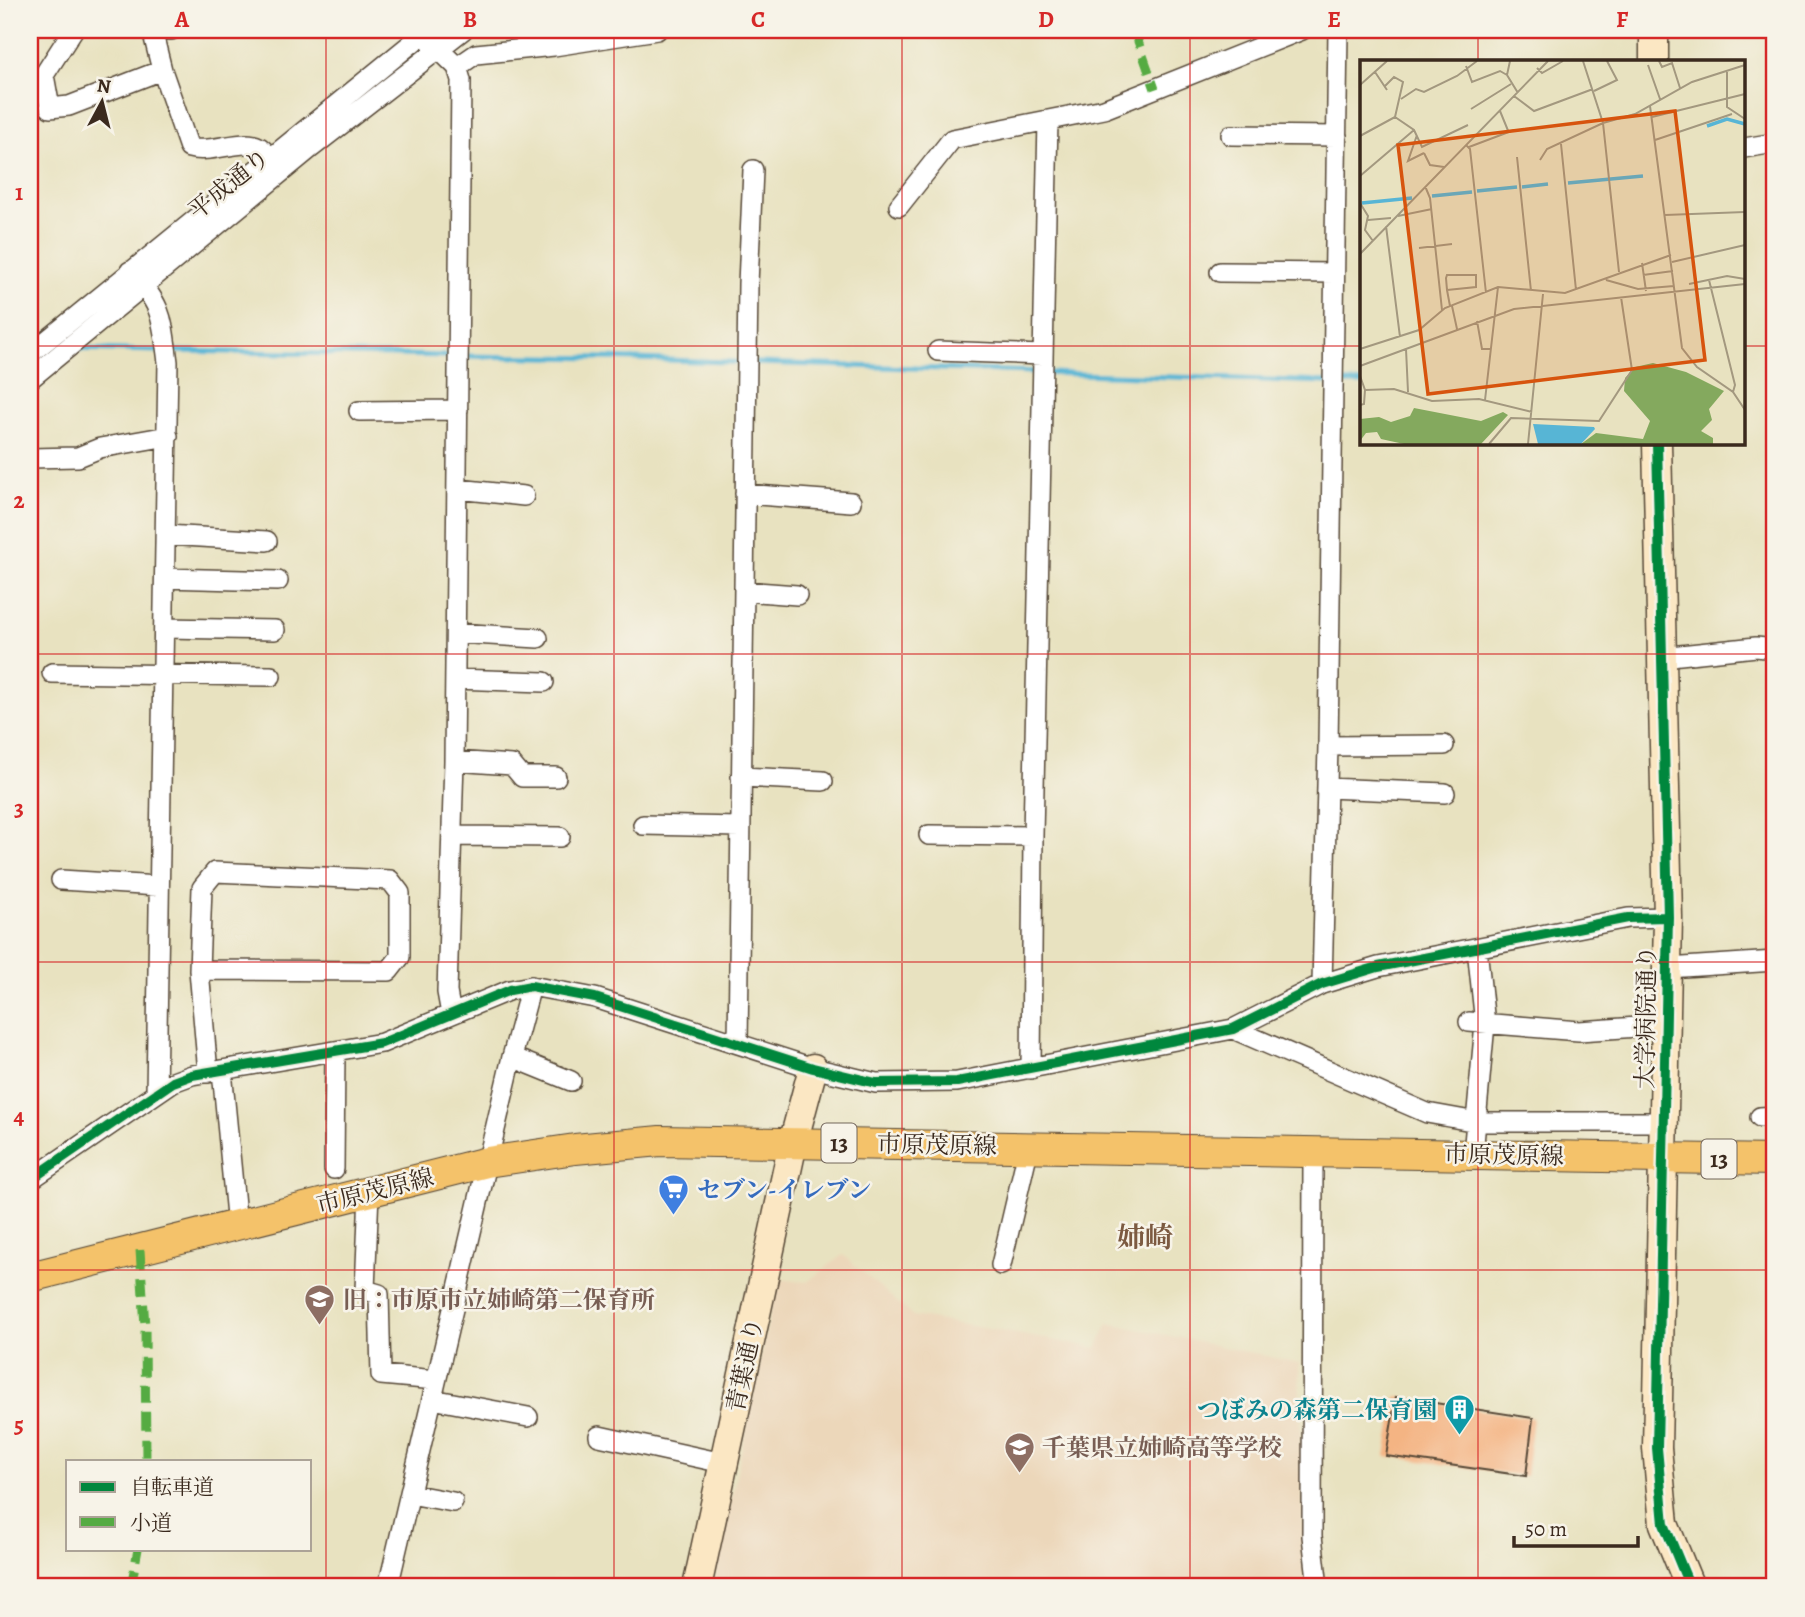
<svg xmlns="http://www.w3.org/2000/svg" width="1805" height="1617" viewBox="0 0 1805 1617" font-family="Alegreya,'Noto Serif JP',serif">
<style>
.built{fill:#ecd7ba}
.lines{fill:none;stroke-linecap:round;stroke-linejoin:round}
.stream{stroke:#57b5d5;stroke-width:5}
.building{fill:#f4b483}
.street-casing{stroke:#554636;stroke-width:22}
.secondary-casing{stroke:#554636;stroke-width:31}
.primary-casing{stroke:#554636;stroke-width:32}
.street{stroke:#fff;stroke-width:19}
.secondary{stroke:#fbe7c3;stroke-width:28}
.primary{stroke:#f4c26a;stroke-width:30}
.quiet{stroke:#55ab43;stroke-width:9;stroke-dasharray:18 9;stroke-linecap:butt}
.cycleway-casing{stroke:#f7f3e8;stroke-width:15}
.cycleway{stroke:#00873e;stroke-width:10}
.grid{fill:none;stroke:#d62828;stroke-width:2;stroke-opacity:0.55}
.labels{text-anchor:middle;stroke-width:5;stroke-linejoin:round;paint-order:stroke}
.shield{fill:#f7f3e8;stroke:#73665b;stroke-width:2}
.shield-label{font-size:23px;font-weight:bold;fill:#3b2a1e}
.street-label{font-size:24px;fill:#3b2a1e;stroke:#f7f3e8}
.shop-label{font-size:24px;font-weight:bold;fill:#366cbe;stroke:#f7f3e8;text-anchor:start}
.education-label{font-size:24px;font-weight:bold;fill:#785e54;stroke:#f7f3e8;text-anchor:start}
.culture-label{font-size:24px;font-weight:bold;fill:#0d838f;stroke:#f7f3e8;text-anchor:end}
.quarter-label{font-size:28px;font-weight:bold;fill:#7c5a41;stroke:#f7f3e8}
.inset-river{fill:none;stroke:#57b5d5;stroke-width:3.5}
.inset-road{fill:none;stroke:#a3987f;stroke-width:2}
.view{fill:#d7540e;fill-opacity:0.15;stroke:#d7540e;stroke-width:3.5}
.inset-edge{fill:none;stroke:#3b2a1e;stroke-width:3.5}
.neatline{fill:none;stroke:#d62828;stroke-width:2.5}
.grid-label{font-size:23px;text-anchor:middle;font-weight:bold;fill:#d62828}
</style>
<rect width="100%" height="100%" fill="#f7f3e8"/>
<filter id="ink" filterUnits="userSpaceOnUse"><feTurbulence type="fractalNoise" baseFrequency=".0143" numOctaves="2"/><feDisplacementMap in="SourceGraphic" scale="14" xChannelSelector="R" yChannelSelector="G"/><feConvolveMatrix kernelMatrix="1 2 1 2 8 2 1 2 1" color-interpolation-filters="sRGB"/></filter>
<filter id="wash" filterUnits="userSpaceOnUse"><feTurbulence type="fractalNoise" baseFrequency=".00686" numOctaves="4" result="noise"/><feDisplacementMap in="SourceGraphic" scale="28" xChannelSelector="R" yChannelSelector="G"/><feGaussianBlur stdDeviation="1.57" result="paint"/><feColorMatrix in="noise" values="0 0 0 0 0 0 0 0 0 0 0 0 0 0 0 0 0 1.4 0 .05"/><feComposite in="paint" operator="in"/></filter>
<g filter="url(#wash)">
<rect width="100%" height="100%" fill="#e8e2c0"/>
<!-- built -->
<path class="built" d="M 843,1255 L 913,1316 L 1097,1348 L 1108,1323 L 1299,1363 L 1305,1587 L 713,1587 L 777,1279 L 807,1282 Z"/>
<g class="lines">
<!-- stream -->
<path class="stream" d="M 74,349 L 163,351
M 172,351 L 453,356
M 463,356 L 604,358 L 1037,372
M 1047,373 L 1328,382
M 1337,383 L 1362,383"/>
</g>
<g id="blocks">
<!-- building -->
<path class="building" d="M 1396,1397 L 1533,1418 L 1526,1476 L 1386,1456 Z"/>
</g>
</g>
<g filter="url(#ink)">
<use href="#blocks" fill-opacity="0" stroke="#554636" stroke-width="2"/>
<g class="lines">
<defs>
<path id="street" d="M 73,30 L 44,75 L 50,108 L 69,106 L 162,70
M 152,30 L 162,70 L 189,148 C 212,155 247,135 262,149 C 268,154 272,161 277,167
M 170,30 L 171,30
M 423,34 L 457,67 L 461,80 L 454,761 L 447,992 L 451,1014
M 457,67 L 476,54 L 554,46 L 657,30
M 1231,135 L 1337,136
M 1744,148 L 1775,143
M 899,206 L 952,139 L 1104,109 L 1302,30
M 130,271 C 163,305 162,318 168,362 L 156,1093
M 1220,272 L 1334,273
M 938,351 L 1043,355
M 30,354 L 428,30
M 30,379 L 311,148 L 463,30
M 359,411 L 458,410
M 30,458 L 78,457 L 100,448 L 168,436
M 458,489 L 524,496
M 745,494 L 851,502
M 166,535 L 267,541
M 165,578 L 278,581
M 744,591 L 797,595
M 164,628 L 275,630
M 456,633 L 538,638
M 1661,657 L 1756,647 L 1775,649
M 52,673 L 271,676
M 455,679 L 544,682
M 1328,746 L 1444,745
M 454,761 L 512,765 L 522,777 L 556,777
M 741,777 L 823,781
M 1327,788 L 1445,793
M 643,825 L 740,827
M 929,835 L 1033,836
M 452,836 L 560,837
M 61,880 L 158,886
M 1668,968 L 1775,961
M 199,970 L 389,971 L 400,957 L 400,893 L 390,880 L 215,872 L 202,888 L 199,970 L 208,1073
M 1322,984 L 1328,746 L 1338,30
M 1469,1022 L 1579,1031 L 1667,1025
M 1233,1029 L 1427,1113 L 1477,1122 L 1665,1122
M 738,1043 L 748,284 L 753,170
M 512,1057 L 571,1081
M 1031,1069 L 1033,836 L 1048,120
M 222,1071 L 237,1226
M 1760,1117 L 1775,1116
M 1313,1151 L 1312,1536 L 1318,1587
M 1473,1154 L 1485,1024 L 1477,948
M 334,1169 L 335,1052
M 30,1180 L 173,1082 L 192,1075 L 382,1043 L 510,990 L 531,986 L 595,998 L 813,1068 L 876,1083 L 957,1082 L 1233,1029 L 1322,984 L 1378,967 L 1628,918 L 1668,917
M 369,1192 L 365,1290 L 379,1294 L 381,1375 L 436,1380
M 1001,1265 L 1029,1146
M 432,1399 L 528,1417
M 599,1436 L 723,1463
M 410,1494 L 453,1502
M 388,1587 L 512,1057 L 531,986"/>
<path id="secondary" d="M 1654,61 L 1654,30
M 1657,443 L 1668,917 L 1657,1448 L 1664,1524 L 1690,1587
M 697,1587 L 793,1143 L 813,1068"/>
<path id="primary" d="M 30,1277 L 487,1162 L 575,1149 L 660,1141 L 1775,1160"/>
</defs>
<!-- street casing -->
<use href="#street" class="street-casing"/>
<!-- secondary casing -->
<use href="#secondary" class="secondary-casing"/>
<!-- primary casing -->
<use href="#primary" class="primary-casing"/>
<!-- street -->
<use href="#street" class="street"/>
<!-- secondary -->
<use href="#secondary" class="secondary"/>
<!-- primary -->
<use href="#primary" class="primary"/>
<!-- quiet -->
<path class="quiet" d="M 1134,30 L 1155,89
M 140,1250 L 145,1326 L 146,1461
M 131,1587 L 138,1549"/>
<defs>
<path id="cycleway" d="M 1657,443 L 1668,917 L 1657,1448 L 1664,1524 L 1690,1587
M 30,1180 L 173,1082 L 192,1075 L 382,1043 L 510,990 L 531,986 L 595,998 L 813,1068 L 876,1083 L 957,1082 L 1233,1029 L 1322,984 L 1378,967 L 1628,918 L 1668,917"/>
</defs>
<!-- cycleway casing -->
<use href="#cycleway" class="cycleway-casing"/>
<!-- cycleway -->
<use href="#cycleway" class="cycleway"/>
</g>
</g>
<!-- grid -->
<path class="grid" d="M 326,30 L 326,1587M 614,30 L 614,1587M 902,30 L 902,1587M 1190,30 L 1190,1587M 1478,30 L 1478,61M 30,346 L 1362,346M 1744,346 L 1775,346M 1478,443 L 1478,1587M 30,654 L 1775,654M 30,962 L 1775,962M 30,1270 L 1775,1270"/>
<!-- icons -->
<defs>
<symbol id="supermarket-pin" viewBox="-11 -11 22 30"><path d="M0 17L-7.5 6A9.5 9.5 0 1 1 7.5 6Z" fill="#3f7fe0" stroke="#f7f3e8"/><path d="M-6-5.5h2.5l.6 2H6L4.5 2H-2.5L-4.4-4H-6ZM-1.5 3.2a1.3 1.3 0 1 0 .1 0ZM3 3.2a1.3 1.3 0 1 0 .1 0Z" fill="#fff"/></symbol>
<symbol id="school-pin" viewBox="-11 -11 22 30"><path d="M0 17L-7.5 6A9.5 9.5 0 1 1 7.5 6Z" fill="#8d6e63" stroke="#f7f3e8"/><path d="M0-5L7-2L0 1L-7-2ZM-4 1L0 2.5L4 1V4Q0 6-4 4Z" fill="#fff"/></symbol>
<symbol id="building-pin" viewBox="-11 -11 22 30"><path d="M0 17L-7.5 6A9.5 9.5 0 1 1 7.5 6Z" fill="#0f9aa8" stroke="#f7f3e8"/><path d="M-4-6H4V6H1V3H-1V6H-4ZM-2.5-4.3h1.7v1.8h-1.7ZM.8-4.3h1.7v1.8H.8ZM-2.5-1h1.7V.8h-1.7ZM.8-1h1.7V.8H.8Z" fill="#fff"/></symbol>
</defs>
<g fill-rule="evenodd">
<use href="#supermarket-pin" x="656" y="1172" width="35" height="47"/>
<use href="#school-pin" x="302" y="1282" width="35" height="47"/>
<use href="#building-pin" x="1442" y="1392" width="35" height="47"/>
<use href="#school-pin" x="1002" y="1430" width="35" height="47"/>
</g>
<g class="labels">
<!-- shield labels -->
<g class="shield">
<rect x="821.5" y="1123.5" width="35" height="39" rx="5"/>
<rect x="1701.5" y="1139.5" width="35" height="39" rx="5"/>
</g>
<g class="shield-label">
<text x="839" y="1151">13</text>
<text x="1719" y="1167">13</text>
</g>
<!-- street labels -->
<g class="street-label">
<text transform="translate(229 184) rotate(-39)" y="8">平成通り</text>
<text transform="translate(1646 1017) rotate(-89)" y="8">大学病院通り</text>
<text transform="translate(937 1145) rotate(1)" y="8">市原茂原線</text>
<text transform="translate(1504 1155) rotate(1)" y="8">市原茂原線</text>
<text transform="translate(375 1191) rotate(-14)" y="8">市原茂原線</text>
<text transform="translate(745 1365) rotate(-78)" y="8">青葉通り</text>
</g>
<!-- shop labels -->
<g class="shop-label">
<text x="697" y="1198">セブン-イレブン</text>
</g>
<!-- education labels -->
<g class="education-label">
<text x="343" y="1308">旧：市原市立姉崎第二保育所</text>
<text x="1042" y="1456">千葉県立姉崎高等学校</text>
</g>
<!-- culture labels -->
<g class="culture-label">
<text x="1437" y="1418">つぼみの森第二保育園</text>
</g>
<!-- quarter labels -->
<g class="quarter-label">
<text x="1145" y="1247">姉崎</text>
</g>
</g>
<!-- overview -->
<g transform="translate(1360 60)">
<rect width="385" height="385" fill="#e8e2c0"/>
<path d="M 293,303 L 326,312 L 364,331 L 349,349 L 352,360 L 341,371 L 353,378 L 353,384 L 221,384 L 236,373 L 283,379 L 290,361 L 264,331 L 265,318 L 275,307 ZM 54,348 L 121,361 L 143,352 L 148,355 L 121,384 L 44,384 L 21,379 L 17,372 L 6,373 L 0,381 L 0,359 L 19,357 L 31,362 L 50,356 Z" fill="#84a95e"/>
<path d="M 173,364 L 234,367 L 235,369 L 221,384 L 178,384 Z" fill="#57b5d5"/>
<path class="inset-river" d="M 347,66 L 367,59 L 385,64M 208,123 L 283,116M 162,127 L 188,124M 117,131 L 157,127M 72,136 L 112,132M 2,143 L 52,138"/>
<path class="inset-road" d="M 150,1 L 147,15 L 158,33M 223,1 L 243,63 L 259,212M 299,1 L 302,7 L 312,3 L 320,28M 288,5 L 300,39M 106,6 L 112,22 L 140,11 L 147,15M 177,8 L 182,13 L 203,1M 367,11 L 367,47 L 385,59M 15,12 L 27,30M 0,25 L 27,1M 234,31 L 257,20 L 247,1M 154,36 L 174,51 L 233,29M 41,39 L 56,29 L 64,32 L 97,16 L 117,1M 290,46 L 322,288 L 337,307 L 373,332 L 385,350M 111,49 L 151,24M 140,51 L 149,73M 35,57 L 54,70 L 62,87 L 108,65M 292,57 L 385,34M 57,75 L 48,101 L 64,93M 0,76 L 35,57 L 43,22 L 34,17 L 25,26M 295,80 L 372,54M 201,84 L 216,230M 106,85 L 110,89 L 126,233M 109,87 L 154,70M 64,93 L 70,105 L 84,107M 157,97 L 171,231M 180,100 L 187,89 L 243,63 L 275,54 L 332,22 L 385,5M 0,116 L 54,70M 65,126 L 70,138 L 82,250M 0,143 L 8,156 L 5,170 L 13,181M 305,155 L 385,152M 38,156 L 72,149M 8,160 L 31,158M 26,166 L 40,277M 59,188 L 92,184M 0,194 L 188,1M 312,202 L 385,185M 282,203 L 286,231M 283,215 L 313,211M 246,220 L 278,229 L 314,226M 349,220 L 375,325 L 373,332M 329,224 L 367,216 L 385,219M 87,230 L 116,227 L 116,215 L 87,215 L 86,218 L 87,230 L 90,246M 92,246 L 97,269M 117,261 L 122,289 L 131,289M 0,289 L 59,270 L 85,248 L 138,227 L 205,233 L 311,195M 46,289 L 48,332M 0,306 L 154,249 L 385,224M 0,316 L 5,330 L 4,344 L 0,345M 5,330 L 34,329 L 72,341 L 119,339 L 172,352M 125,340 L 138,227M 129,384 L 151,358 L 239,361 L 272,310 L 261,237M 168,384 L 183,234"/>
<path class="view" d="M 315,51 L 345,300 L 68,334 L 38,85 Z"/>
<rect width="385" height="385" class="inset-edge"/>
</g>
<!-- margin -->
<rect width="1805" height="1617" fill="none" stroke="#f7f3e8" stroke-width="77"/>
<!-- legend -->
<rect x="66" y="1460" width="245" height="91" fill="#f7f3e8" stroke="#aca397" stroke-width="2"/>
<rect x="80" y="1482" width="35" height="10" fill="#00873e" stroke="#aca397" stroke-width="2"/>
<text x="130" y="1494" font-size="21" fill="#3b2a1e">自転車道</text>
<rect x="80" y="1517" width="35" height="10" fill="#55ab43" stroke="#aca397" stroke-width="2"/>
<text x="130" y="1530" font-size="21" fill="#3b2a1e">小道</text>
<!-- north arrow -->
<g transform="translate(102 102) rotate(7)" stroke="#f7f3e8" stroke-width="5" paint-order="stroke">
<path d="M0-5L12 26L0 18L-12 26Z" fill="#3b2a1e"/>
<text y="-10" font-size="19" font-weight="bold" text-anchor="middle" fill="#3b2a1e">N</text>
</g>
<!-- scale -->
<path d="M1514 1536v10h124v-10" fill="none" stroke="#3b2a1e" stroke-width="3.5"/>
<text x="1525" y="1536" font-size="21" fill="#3b2a1e" stroke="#f7f3e8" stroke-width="5" paint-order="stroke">50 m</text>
<rect x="38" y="38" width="1728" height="1540" class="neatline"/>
<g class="grid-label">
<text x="182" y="27">A</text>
<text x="470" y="27">B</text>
<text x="758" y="27">C</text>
<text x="1046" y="27">D</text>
<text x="1334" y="27">E</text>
<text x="1622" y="27">F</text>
<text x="19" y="200">1</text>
<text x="19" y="508">2</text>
<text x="19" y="816">3</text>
<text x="19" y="1124">4</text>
<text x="19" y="1432">5</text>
</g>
</svg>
